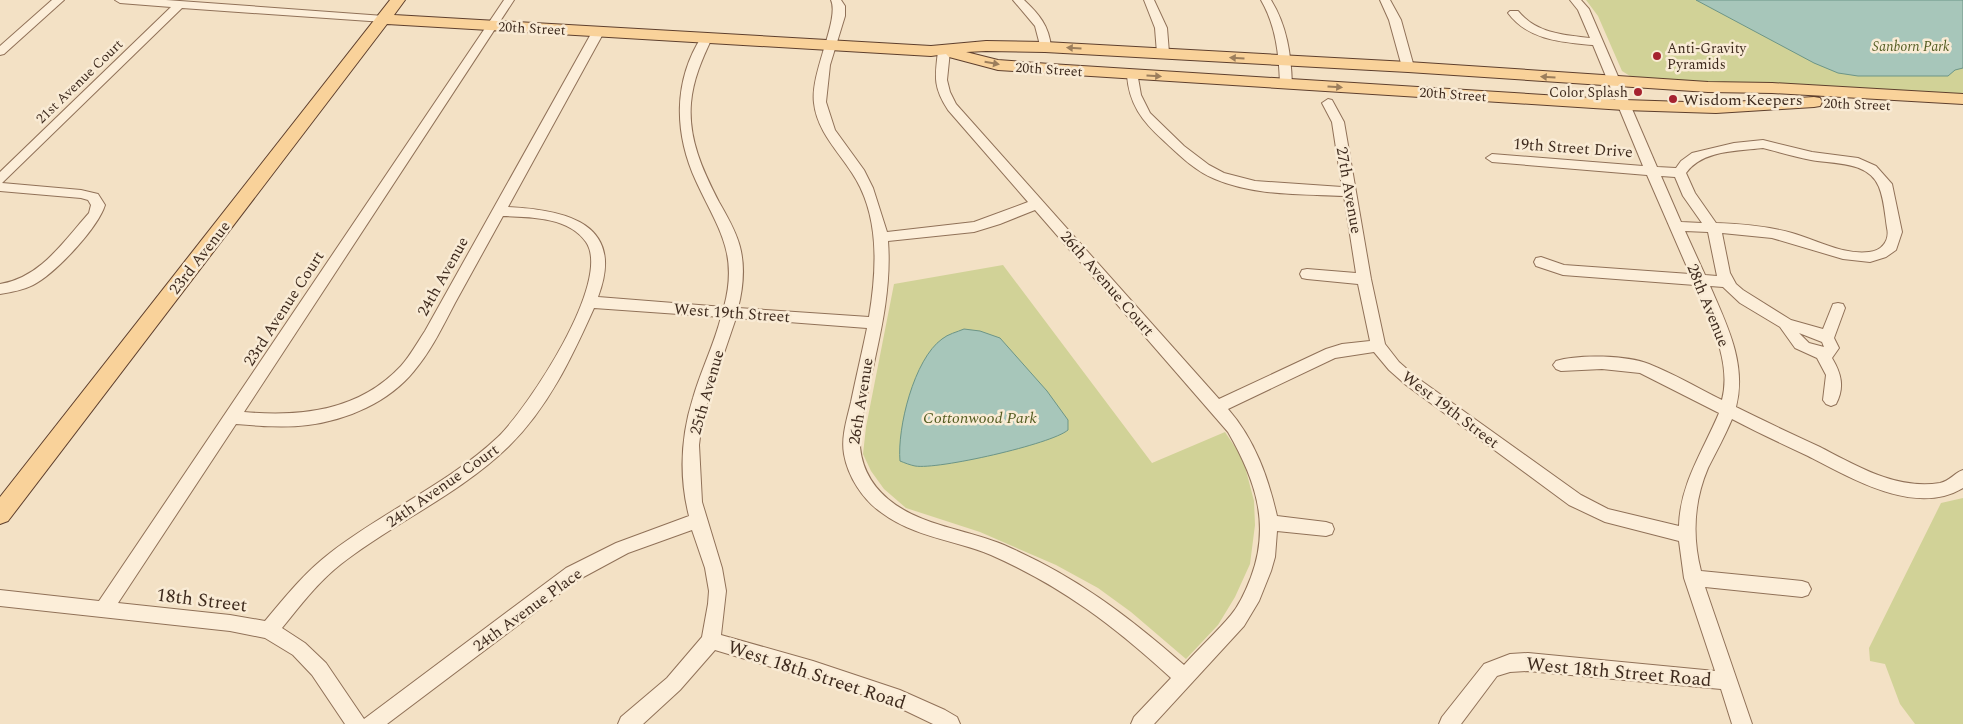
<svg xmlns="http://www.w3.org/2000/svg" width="1963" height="724" viewBox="0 0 1963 724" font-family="Spectral,serif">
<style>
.green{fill:#d1d297}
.water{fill:#a7c6ba;stroke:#6c9587}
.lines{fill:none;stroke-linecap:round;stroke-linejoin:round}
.minor-casing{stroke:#907158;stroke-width:2}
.major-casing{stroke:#5e3f2d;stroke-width:2}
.minor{fill:#fceed9;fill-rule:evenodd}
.major{fill:#f9d29a;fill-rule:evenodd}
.oneway{fill:#9c7e5c}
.poi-dot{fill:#a5222f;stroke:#f9ebd5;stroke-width:2}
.labels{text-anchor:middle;stroke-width:5;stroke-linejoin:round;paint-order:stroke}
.far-street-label{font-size:14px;fill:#3f2b1e;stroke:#f9ebd5}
.far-park-label{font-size:14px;font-style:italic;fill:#545d22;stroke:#f9ebd5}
.far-poi-label{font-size:14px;fill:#3f2b1e;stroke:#f9ebd5;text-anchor:start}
.poi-label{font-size:16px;fill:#3f2b1e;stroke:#f9ebd5;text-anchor:start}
.street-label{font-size:16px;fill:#3f2b1e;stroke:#f9ebd5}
.park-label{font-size:16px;font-style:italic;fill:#545d22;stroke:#f9ebd5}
.near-street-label{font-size:19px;fill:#3f2b1e;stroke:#f9ebd5}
</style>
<rect width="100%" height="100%" fill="#f3e1c5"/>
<!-- green -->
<path class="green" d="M 1586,0 L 1963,0 L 1963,96 L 1706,84 L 1630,76 L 1622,71 L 1598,16 Z
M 1003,265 L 1152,463 L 1225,432 L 1243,459 L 1254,501 L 1255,525 L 1250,564 L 1235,597 L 1218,625 L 1186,659 L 1131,612 L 1098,588 L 1056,565 L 980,532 L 906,508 L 884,489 L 871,471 L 863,454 L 866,427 L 894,284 Z
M 1963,498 L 1963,724 L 1915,724 L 1900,704 L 1885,664 L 1870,661 L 1869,648 L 1941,503 Z"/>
<!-- water -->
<path class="water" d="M 1696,0 L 1963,0 L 1963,68 L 1955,70 L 1948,76 L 1858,76 L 1838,73 L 1814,63 Z
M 964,329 L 980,331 L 1000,338 L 1047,391 L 1068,420 L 1068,430 C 1052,444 937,470 915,466 C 910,465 905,463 900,461 C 897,428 914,359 942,339 C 948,334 957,332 964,329 Z"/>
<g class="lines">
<defs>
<path id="minor" d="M 52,0 L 64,0 L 4,54 L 0,55 L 0,46 Z
M 115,0 L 166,0 L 384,16 L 390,19 L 384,22 L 182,8 L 2,183 L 81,190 L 98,194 L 105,205 C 98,228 55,274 33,285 C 23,290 12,292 0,294 L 0,284 C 40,278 63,242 89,213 L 91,205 L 88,200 L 81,198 L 0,191 L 0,172 L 171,7 L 120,3 Z
M 504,0 L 514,0 L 244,412 C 301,417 359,411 401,366 C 410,356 417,343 425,331 L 592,32 L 598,29 L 604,32 L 508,207 C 566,210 626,223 598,297 L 724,307 C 739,252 717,227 696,181 C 674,133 673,81 702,36 L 710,36 L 712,38 C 702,59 693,80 691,103 C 688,139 703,171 719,202 C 727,216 736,231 740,247 C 745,266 743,289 738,308 L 869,317 C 877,269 880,215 852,173 C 838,151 817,131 814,103 C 810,73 840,19 831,0 L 841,0 L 845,6 L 845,16 L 830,65 L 826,102 L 835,130 L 864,170 L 873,188 L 887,232 L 974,222 L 1028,202 L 948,110 C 933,87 935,77 938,51 L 944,48 L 948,49 L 950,51 L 947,80 L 950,92 L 956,104 L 1219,399 L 1326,349 L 1342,344 L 1370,341 L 1358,284 L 1307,279 L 1302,278 L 1300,274 L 1302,270 L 1307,269 L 1356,273 L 1344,196 C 1301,194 1255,196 1215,179 C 1195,171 1179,155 1163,140 C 1142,121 1129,104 1127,75 L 1129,72 L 1137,72 L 1141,95 L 1150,113 L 1184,146 L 1209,165 L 1224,173 L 1255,181 L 1342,187 L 1332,122 L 1322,103 L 1328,99 L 1332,100 L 1344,122 L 1371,279 L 1385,344 L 1399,362 L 1416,377 L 1581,495 L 1608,509 L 1679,526 C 1680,484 1703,451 1719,413 L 1640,373 L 1602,369 L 1561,371 L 1556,369 L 1553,365 L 1556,361 C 1578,354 1627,355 1649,364 C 1674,374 1698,388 1722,400 C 1732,362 1710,320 1695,285 L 1563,275 L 1536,266 L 1534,262 L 1536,258 L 1541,257 L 1564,265 L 1690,274 L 1647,175 L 1492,162 L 1486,158 L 1492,154 L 1643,166 L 1593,45 C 1561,42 1528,40 1508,13 L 1510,11 L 1518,11 C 1536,33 1562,35 1590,38 L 1578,10 L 1570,0 L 1581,0 L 1589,9 L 1657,167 L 1676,168 L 1681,161 L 1692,153 L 1734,143 L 1763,140 L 1812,152 L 1858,158 L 1876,166 L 1892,184 L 1902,232 L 1896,250 L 1886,257 L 1870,262 L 1843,259 L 1772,238 L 1722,233 L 1730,273 L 1736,284 L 1743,290 L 1791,320 L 1823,329 L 1833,304 L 1838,303 L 1843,304 L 1845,308 L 1834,338 L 1839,348 L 1832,358 C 1841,373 1845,387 1836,404 L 1831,406 L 1826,404 L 1823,400 L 1826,375 L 1817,358 L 1795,348 L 1780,327 L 1740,303 L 1723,287 L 1710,286 C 1727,325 1747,364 1736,407 C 1764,421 1792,434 1820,447 C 1857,466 1896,490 1940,483 C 1950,481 1954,473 1963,470 L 1963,488 C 1915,517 1851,478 1808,456 C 1782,444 1757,432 1732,419 C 1725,436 1716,452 1708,468 C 1694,501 1692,536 1701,571 L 1802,581 L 1808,583 L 1811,589 L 1808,595 L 1802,597 L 1705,587 L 1752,724 L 1732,724 L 1721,689 L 1528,671 L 1510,672 L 1497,676 L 1461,724 L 1439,724 L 1442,717 L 1484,664 L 1510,654 L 1528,653 L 1715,671 L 1684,578 L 1679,541 L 1605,522 L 1569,505 L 1406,385 L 1389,370 L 1374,352 L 1335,358 L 1228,409 C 1255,440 1268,477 1277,516 L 1326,522 L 1332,524 L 1334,529 L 1332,534 L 1326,536 L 1277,531 L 1275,557 L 1271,571 L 1259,601 L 1244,626 L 1154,724 L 1131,724 L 1134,717 L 1171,678 C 1114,626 1063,587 991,555 C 955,540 914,537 882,513 C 863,500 848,477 844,454 C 841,437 847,419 851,402 C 856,377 862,353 867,328 L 736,318 L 709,397 L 702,421 L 699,445 L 702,502 L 722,568 L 726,591 L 721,635 L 813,661 L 900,690 L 945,710 L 957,717 L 960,724 L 933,724 L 906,711 L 874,698 L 715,650 L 680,690 L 643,724 L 618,724 L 621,717 L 667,678 L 702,637 L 708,604 L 709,591 L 705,568 L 692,530 L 628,553 L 578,580 L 387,724 L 345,724 L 312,675 L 293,655 L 265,638 L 230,631 L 0,606 L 0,590 L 99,601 ZM 1763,148 C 1779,152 1795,157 1811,160 C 1833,164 1869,161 1879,187 C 1884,199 1885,215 1887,228 C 1890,240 1882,251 1869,252 C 1842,255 1817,240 1792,233 C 1767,226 1742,224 1716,223 L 1695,193 L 1686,173 C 1702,150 1738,151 1763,148 ZM 1661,176 L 1675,177 L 1683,196 L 1702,223 L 1681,222 ZM 1035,210 L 1228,432 C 1255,479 1271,524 1251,577 C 1246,590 1240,604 1231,615 C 1217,632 1199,648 1184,665 C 1126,614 1075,576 1004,545 C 966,529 920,526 888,499 C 867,481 858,459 860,432 C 870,368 893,306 888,241 L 974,232 L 1000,224 ZM 503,216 C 530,217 569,217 586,242 C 613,281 527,409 498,437 C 448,484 384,511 330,553 C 305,572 285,597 265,621 L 230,615 L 118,603 L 236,424 C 260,426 284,428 308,425 C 347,420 389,402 414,371 C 431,351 443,326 455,303 C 471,274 487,245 503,216 ZM 1685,231 L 1708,232 L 1717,276 L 1705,275 ZM 594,308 L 721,317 C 714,345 701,370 693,398 C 681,436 679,477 689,516 L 616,543 L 566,568 L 364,719 L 326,663 L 305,643 L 282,628 C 300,606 318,582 341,564 C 395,522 460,494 509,446 C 548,408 572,357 594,308 ZM 1799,333 L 1822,342 L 1824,347 L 1809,343 Z
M 1013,0 L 1024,0 C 1039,14 1049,26 1051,47 L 1049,49 L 1041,49 L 1035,26 Z
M 1144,0 L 1154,0 L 1167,28 L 1169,53 L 1167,55 L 1159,55 L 1157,53 L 1155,28 Z
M 1261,0 L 1271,0 C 1287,26 1291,54 1292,84 L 1290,87 L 1282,87 L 1280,84 C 1279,54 1276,26 1261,0 Z
M 1380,0 L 1390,0 L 1401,20 L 1414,67 L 1412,70 L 1408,71 L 1402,67 L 1389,20 Z"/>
<path id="major" d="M 390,0 L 405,0 L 394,15 L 931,46 L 986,41 L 1045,42 L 1408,62 L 1708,82 L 1772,83 L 1963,94 L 1963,104 L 1772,93 L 1708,92 L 1408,72 L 1045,52 L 986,51 L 966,52 L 998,60 L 1050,64 L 1624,100 L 1716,103 L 1814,97 L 1820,98 L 1822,102 L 1820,106 L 1814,107 L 1716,113 L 1624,110 L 998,70 L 949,57 L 946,54 L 931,56 L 387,24 L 8,521 L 0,524 L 0,497 Z"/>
</defs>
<!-- minor casing -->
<use href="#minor" class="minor-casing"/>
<!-- major casing -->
<use href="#major" class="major-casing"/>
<!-- minor -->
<use href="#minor" class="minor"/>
<!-- major -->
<use href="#major" class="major"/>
</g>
<!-- one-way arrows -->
<defs><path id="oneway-solid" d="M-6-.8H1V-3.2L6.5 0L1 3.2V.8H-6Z" transform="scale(1.25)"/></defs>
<g class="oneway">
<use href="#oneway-solid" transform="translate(1074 48) rotate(-177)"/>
<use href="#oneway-solid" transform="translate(1237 58) rotate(-177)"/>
<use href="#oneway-solid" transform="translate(992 63) rotate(10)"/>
<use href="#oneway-solid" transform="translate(1154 76) rotate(3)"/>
<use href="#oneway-solid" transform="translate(1548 77) rotate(-176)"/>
<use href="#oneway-solid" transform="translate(1335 87) rotate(4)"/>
</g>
<!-- markers -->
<g class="poi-dot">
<circle cx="1657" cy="56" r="5"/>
<circle cx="1638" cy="92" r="5"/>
<circle cx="1673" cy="99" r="5"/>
</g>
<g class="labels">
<!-- far-street labels -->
<g class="far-street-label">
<text transform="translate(532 28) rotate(3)" y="5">20th Street</text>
<text transform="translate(1049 69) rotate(4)" y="5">20th Street</text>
<text transform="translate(79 81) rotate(-44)" y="5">21st Avenue Court</text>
<text transform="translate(1453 94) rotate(4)" y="5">20th Street</text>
<text transform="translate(1857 104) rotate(2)" y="5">20th Street</text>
</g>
<!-- far-park labels -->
<g class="far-park-label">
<text x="1911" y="51">Sanborn Park</text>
</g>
<!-- far-poi labels -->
<g class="far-poi-label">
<text x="1667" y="53">Anti-Gravity<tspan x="1667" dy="16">Pyramids</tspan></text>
<text x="1628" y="97" text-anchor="end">Color Splash</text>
</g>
<!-- poi labels -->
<g class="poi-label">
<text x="1683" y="105">Wisdom Keepers</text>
</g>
<!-- street labels -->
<g class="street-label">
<text transform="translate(1573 147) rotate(4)" y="6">19th Street Drive</text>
<text transform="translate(1350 190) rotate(80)" y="6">27th Avenue</text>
<text transform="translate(199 257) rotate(-52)" y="6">23rd Avenue</text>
<text transform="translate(442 276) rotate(-61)" y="6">24th Avenue</text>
<text transform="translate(1108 283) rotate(49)" y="6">26th Avenue Court</text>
<text transform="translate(1709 305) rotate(68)" y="6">28th Avenue</text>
<text transform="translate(283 308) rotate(-57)" y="6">23rd Avenue Court</text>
<text transform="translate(732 312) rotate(4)" y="6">West 19th Street</text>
<text transform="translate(706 392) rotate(-74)" y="6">25th Avenue</text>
<text transform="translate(860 401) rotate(-81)" y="6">26th Avenue</text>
<text transform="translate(1451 409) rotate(37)" y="6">West 19th Street</text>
<text transform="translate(442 485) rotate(-35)" y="6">24th Avenue Court</text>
<text transform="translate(527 609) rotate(-36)" y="6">24th Avenue Place</text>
</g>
<!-- park labels -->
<g class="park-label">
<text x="980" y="423">Cottonwood Park</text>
</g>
<!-- near-street labels -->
<g class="near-street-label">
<text transform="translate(202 599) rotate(7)" y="7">18th Street</text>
<text transform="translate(1619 671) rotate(5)" y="7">West 18th Street Road</text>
<text transform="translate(817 674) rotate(18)" y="7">West 18th Street Road</text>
</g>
</g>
</svg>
